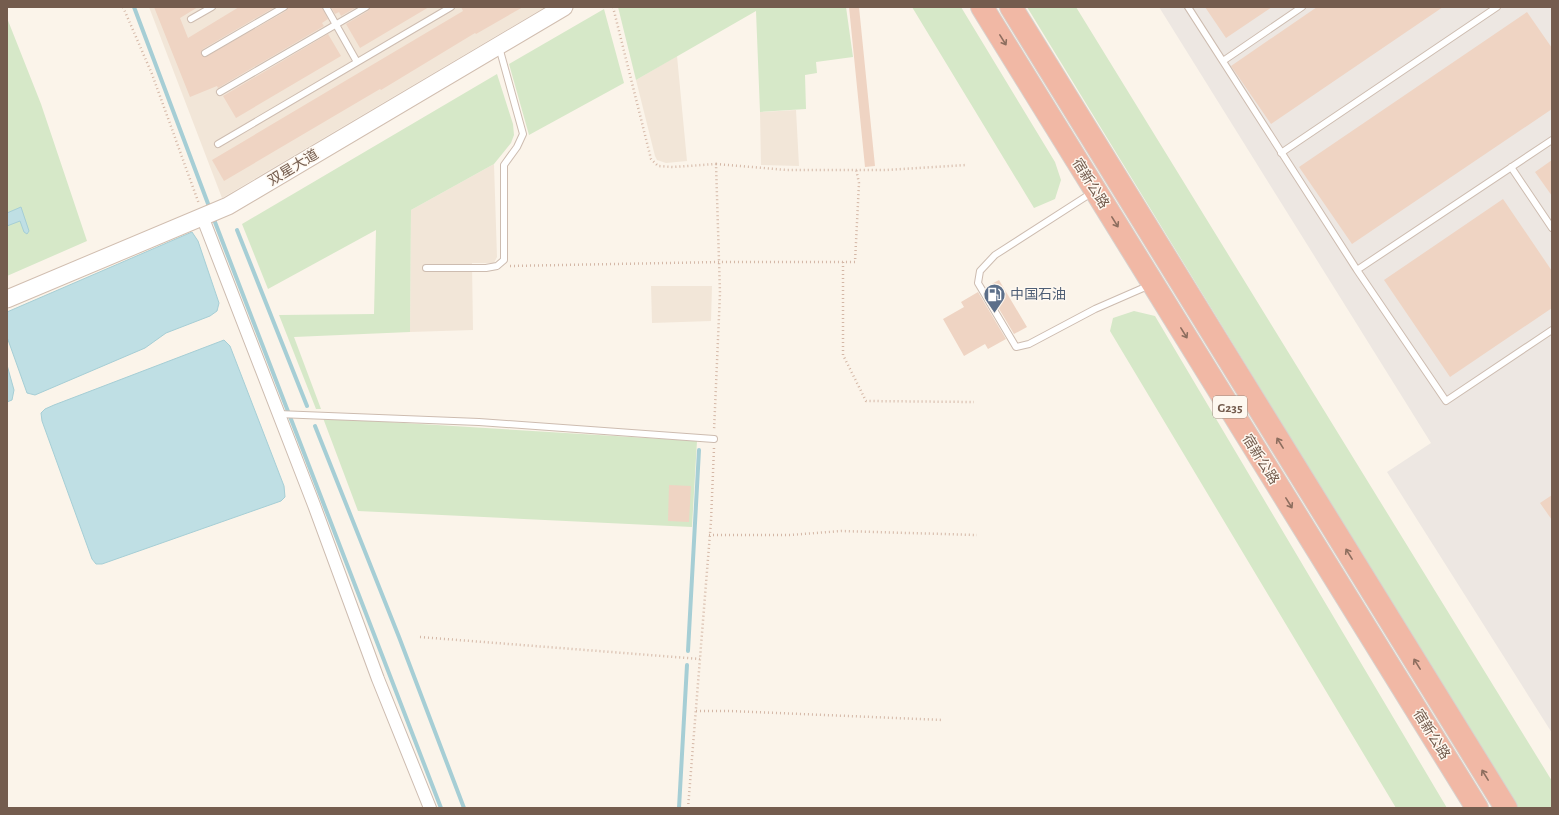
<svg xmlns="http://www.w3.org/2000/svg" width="1559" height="815" viewBox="0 0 1559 815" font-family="'Alegreya Sans','Noto Sans SC',sans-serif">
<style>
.residential{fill:#f2e6d8}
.industrial{fill:#ede7e2}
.green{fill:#d6e8c8}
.water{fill:#bfdfe4;stroke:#a6ced5}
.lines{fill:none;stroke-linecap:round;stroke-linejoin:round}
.stream{stroke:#a6ced5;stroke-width:4}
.building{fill:#efd4c3}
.lane-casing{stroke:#cdbcb0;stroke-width:8}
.street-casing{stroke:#cdbcb0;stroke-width:14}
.secondary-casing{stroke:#d1beb0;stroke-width:19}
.highway-casing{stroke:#d8d1cd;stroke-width:24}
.path{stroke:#d4b7a6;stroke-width:2.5;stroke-dasharray:1 3;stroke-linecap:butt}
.lane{stroke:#fff;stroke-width:6}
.street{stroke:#fff;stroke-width:12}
.secondary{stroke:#fff;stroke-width:17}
.highway{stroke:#f1b8a5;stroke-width:22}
.oneway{stroke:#8d6e5f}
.labels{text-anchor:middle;stroke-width:3;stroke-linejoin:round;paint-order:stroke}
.shield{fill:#fef8f0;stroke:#9d8b7f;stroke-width:1}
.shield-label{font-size:13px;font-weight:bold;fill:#745c4e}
.street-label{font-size:14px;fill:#745c4e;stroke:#fef8f0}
.service-label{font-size:14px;fill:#4e5e75;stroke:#fef8f0;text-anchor:start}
</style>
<rect width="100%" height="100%" fill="#fbf4ea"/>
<!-- residential -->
<path class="residential" d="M 149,7 L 545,7 L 222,198 Z
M 677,56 L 687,161 L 666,163 L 657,160 L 655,156 L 636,80 Z
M 796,110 L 799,166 L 761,165 L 760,112 Z
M 494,164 L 497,257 L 494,263 L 472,263 L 473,330 L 410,332 L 411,210 Z
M 651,286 L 712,286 L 711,321 L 652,323 Z"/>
<!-- industrial -->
<path class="industrial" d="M 1159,7 L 1552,7 L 1552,733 L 1387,472 L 1431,443 Z"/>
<!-- green -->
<path class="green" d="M 618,7 L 846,7 L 853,57 L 816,62 L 817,73 L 805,75 L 806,109 L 760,112 L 756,11 L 636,80 Z
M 912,7 L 961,7 L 1055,162 L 1061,180 L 1055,199 L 1034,208 Z
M 1027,7 L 1076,7 L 1552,781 L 1552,808 L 1517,808 Z
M 604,9 L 624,83 L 529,135 L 509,64 Z
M 7,18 L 41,104 L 87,241 L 7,276 Z
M 497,74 L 513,124 L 514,135 L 511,143 L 494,164 L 411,210 L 410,332 L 294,337 L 321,409 L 316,409 L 279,315 L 374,314 L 376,230 L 268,289 L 242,224 Z
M 1134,311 L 1155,316 L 1447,808 L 1396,808 L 1110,331 L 1113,318 Z
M 323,418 L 697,441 L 692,527 L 358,511 Z"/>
<!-- water -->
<path class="water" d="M 21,207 L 29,231 L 27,234 L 24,232 L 20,221 L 7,226 L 7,213 Z
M 192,232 L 198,241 L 219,303 L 217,311 L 210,316 L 166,333 L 145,348 L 35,395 L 27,393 L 7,337 L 7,312 Z
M 224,340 L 230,346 L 284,486 L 285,497 L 281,501 L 102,564 L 96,564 L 92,559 L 42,421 L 41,413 L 45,409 L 54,405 Z
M 7,365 L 14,390 L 12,400 L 7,402 Z"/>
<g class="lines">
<!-- stream -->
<path class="stream" d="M 134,7 L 210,209
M 213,217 L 441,808
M 237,230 L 307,406
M 315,426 L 399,637 L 464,808
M 688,651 L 699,450
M 679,808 L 687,665"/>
</g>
<!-- building -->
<path class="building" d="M 154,7 L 198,7 L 180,18 L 188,38 L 239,7 L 275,7 L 203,49 L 201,53 L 205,57 L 286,11 L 288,7 L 322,7 L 328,19 L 322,23 L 324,26 L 218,88 L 217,86 L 190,97 Z
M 331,7 L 357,7 L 341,16 L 339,12 L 335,14 Z
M 370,7 L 429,7 L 360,48 L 346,24 L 368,11 Z
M 461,7 L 523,7 L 476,34 L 475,33 L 381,90 L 380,89 L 224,181 L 212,160 L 463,11 Z
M 849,7 L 859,7 L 875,166 L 865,167 Z
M 1205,7 L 1272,7 L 1226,38 Z
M 1317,7 L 1443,7 L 1271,124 L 1231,66 Z
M 1527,12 L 1552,48 L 1552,109 L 1352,244 L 1299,167 Z
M 328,34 L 341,56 L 236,118 L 223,96 Z
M 1552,160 L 1552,196 L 1535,172 Z
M 1503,199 L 1552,271 L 1552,308 L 1450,377 L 1384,280 Z
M 999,280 L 1027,327 L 1014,334 L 986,287 Z
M 978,292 L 1006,339 L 988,349 L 985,344 L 964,356 L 943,319 L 964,307 L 961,302 Z
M 669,485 L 691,486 L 689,522 L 668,521 Z
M 1552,495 L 1552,520 L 1540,503 Z"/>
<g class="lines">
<defs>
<path id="lane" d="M 326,7 L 357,62
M 1188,7 L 1357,270 L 1446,401 L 1552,330
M 191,19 L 212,7
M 205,53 L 284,7
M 1223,61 L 1302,7
M 220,92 L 366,7
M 218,144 L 451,7
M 1281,153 L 1497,7
M 1511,167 L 1552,228
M 1093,192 L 995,255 L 980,271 L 978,283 L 1016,347 L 1029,344 L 1095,309 L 1150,285
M 426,268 L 486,268 L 497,266 L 504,260 L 504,165 L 517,147 L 523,134 L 499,47
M 1357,270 L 1552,140
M 278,414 L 479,422 L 714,439"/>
<path id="street" d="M 202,216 L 314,505 L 378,679 L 430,808"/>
<path id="secondary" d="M 7,299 L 228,206 L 564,7"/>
<path id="highway" d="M 982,7 L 1477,808
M 1011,7 L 1506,808"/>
</defs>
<!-- lane casing -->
<use href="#lane" class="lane-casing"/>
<!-- street casing -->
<use href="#street" class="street-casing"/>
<!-- secondary casing -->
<use href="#secondary" class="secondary-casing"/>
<!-- highway casing -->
<use href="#highway" class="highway-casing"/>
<!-- path -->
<path class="path" d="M 123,7 L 152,74 L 199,204
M 613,7 L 651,159 L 658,166 L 673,167 L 716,164 L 720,293 L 714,431
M 716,164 L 787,170 L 886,170 L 966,165
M 843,262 L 843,355 L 866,401 L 974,402
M 510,266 L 719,262 L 855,262 L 859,183 L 856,169
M 709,535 L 790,535 L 841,531 L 977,535
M 420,637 L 700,659
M 696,711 L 730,711 L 943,720
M 688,808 L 711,521 L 714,448"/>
<!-- lane -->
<use href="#lane" class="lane"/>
<!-- street -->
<use href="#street" class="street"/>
<!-- secondary -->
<use href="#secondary" class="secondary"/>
<!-- highway -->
<use href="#highway" class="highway"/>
</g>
<!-- one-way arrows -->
<defs><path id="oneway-shaft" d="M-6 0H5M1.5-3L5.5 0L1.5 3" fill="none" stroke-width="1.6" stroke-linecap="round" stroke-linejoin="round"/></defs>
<g class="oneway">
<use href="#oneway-shaft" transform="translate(1003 40) rotate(58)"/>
<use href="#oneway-shaft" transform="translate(1115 222) rotate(58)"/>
<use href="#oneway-shaft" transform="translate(1184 333) rotate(58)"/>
<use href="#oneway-shaft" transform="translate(1280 443) rotate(-122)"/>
<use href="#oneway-shaft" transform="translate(1289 503) rotate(58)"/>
<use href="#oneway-shaft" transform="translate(1349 554) rotate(-122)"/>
<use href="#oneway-shaft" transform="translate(1417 664) rotate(-122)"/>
<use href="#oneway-shaft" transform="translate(1485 775) rotate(-122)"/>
</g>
<!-- icons -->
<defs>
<symbol id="fuel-pin" viewBox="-11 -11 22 30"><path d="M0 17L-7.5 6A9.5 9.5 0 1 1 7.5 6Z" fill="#5c6f8a" stroke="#fef8f0"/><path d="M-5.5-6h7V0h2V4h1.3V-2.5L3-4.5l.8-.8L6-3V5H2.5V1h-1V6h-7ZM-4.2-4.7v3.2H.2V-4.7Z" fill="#fff"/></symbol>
</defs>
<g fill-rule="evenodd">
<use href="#fuel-pin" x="982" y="282" width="25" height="34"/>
</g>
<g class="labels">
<!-- shield labels -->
<rect class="shield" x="1213" y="396" width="34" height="22" rx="3"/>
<g class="shield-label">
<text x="1230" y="412">G235</text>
</g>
<!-- street labels -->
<g class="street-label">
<text transform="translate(293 167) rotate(-31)" y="5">双星大道</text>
<text transform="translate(1091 183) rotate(58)" y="5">宿新公路</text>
<text transform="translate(1261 459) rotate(58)" y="5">宿新公路</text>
<text transform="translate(1432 734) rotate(58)" y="5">宿新公路</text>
</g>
<!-- service labels -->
<g class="service-label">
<text x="1010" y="299">中国石油</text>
</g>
</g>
<!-- border -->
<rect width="1559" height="815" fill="none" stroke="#745c4e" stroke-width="16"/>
</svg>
